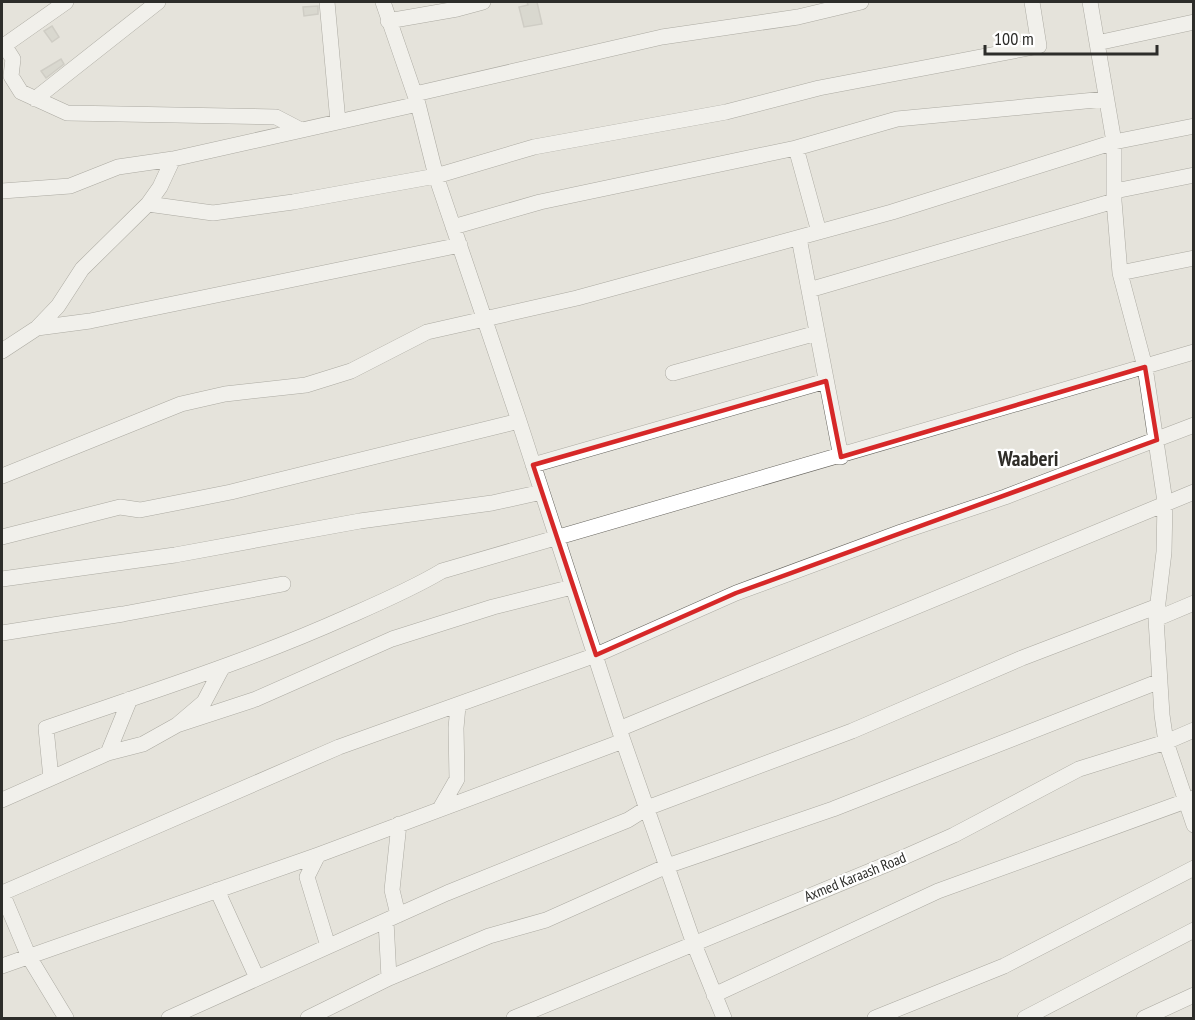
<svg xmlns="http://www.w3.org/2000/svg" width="1195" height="1020" viewBox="0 0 1195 1020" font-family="'PT Sans Narrow',sans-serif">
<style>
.building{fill:#cbc9c2;stroke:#b3b1aa;stroke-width:1.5}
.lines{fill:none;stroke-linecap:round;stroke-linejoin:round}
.minor-casing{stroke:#66645e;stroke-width:16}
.minor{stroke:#fff;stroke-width:15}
.marked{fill:none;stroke:#d62828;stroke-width:4.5;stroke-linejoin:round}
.labels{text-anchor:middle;stroke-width:4.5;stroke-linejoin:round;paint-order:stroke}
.street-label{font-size:15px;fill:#2d2d2a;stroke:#fff}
.district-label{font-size:21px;font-weight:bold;fill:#2f2d28;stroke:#fff}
</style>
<rect width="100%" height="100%" fill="#e5e3db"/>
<!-- building -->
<path class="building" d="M 527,2 L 537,2 L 542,24 L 524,27 L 519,7 L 528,5 Z
M 318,6 L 318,14 L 304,16 L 303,7 Z
M 52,26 L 59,37 L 52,42 L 44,31 Z
M 61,59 L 64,64 L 46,78 L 41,71 Z"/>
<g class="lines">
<defs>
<path id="minor" d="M 327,2 L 338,122
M 383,2 L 418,104 L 436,176 L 519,421 L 619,729 L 694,944 L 724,1018
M 1090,2 L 1114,142 L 1114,201 L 1120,273 L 1145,367 L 1165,502 L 1164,552 L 1156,619 L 1162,715 L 1166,742 L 1194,825
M 388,21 L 457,9 L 483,2
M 1097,43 L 1194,22
M 4,45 L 13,59 L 11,76 L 21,92 L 67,113 L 276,117 L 301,130
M 2,47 L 66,2
M 415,94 L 662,37 L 798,17 L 861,2
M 35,99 L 158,2
M 2,191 L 70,186 L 118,167 L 173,159 L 418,104
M 1115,191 L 1194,175
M 148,204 L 213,213 L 293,202 L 436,176 L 534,147 L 726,112 L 819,88 L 1039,46 L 1032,2
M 453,227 L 540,202 L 796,148
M 819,232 L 796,148 L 897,119 L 1106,99
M 799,238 L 841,457
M 1120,273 L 1194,258
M 809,290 L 1114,201
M 37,328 L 90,321 L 460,245
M 2,351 L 37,328 L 58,306 L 82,269 L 148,204 L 160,187 L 173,159
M 673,373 L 817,333
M 533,465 L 826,381
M 2,476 L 181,404 L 225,394 L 306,385 L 351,371 L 427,332 L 577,298 L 892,212 L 1114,142 L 1194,126
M 2,537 L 120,507 L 140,510 L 231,492 L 519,421
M 2,579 L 175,555 L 360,521 L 492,503 L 542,492
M 1156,619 L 1194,603
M 2,633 L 123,614 L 283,584
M 177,725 L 256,699 L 392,639 L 493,607 L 572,587
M 619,729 L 1194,492
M 108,753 L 130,699
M 51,778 L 46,728 C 147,693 249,661 347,617 C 379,603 412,589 442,571 L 1194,352
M 2,800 L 108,753 L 143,744 L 177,725 L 204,702 L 222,668
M 441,807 L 457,779 L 456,728 L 458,706
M 318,855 L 307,877 L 328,946
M 217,890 L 257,978
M 2,893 L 339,747 L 596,655 L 736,593 L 901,532 L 1005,497 L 1194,425
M 2,893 L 29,957 L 66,1018
M 398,915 L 392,890 L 399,824
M 386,921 L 389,978
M 2,966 L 318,855 L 623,741
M 714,995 L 938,891 L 1194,798
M 169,1018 L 447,893 L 628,820 L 647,808 L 852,731 L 1022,658 L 1158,606
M 308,1018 L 389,978 L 489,936 L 546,920 L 667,866 L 833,809 L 1160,681
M 514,1018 L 902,858 L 954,835 L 1079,769 L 1166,742 L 1194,730
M 875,1018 L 1004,966 L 1194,868
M 1025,1018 L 1194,930
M 1144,1018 L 1194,995"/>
</defs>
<!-- minor casing -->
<use href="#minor" class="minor-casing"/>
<!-- minor -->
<use href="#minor" class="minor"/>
</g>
<!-- marked area -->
<path d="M0 0H1195V1020H0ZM 1145,367 L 1157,440 L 736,593 L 596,655 L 533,465 L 826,381 L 841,457 Z" fill="#e5e3db" fill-opacity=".55" fill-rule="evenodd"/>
<path class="marked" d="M 1145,367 L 1157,440 L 736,593 L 596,655 L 533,465 L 826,381 L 841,457 Z"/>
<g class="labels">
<!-- street labels -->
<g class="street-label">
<text transform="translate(855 877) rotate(-22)" y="5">Axmed Karaash Road</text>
</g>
<!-- district labels -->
<g class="district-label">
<text x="1028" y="466">Waaberi</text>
</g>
</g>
<!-- border -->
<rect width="1195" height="1020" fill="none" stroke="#2d2d2a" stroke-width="6"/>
<!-- scale -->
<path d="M985 45v9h172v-9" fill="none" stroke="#2d2d2a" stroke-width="3"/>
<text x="994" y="45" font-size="18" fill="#2d2d2a" stroke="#ffffff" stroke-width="4.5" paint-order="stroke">100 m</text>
</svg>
